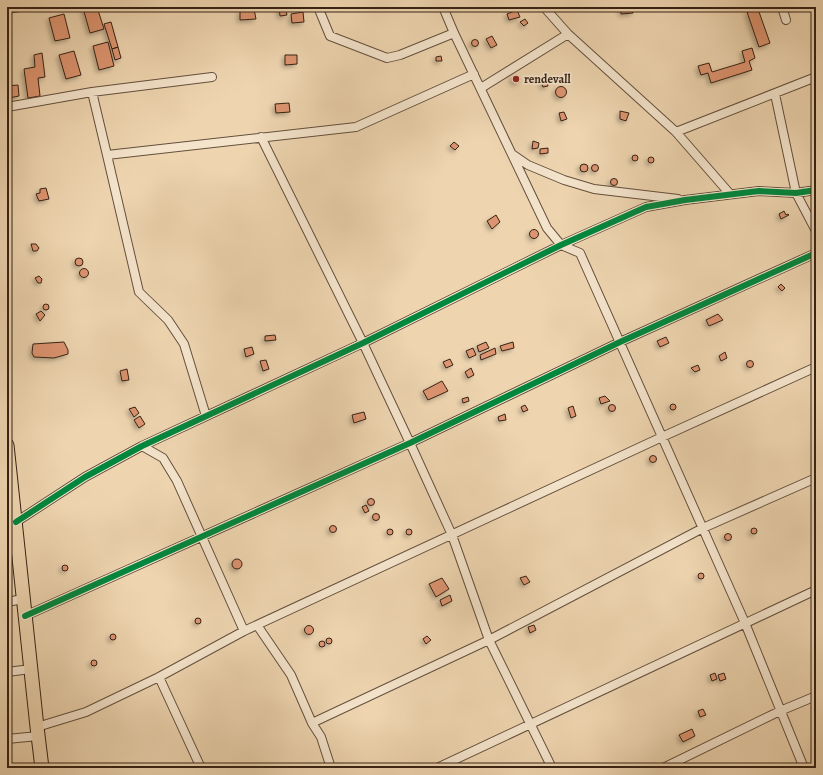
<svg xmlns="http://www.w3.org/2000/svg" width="823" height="775" viewBox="0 0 823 775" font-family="Alegreya,serif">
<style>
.building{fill:#dd9470;stroke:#362215;filter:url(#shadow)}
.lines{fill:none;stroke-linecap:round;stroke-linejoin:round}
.minor-casing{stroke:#644f3c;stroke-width:10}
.primary-casing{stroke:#362215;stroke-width:15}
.minor{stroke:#f4e4cc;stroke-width:8}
.primary{stroke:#eed5b0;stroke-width:13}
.cycleway-casing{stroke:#f4e4cc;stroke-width:8}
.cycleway{stroke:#00873e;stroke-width:6}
.poi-dot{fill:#8f2418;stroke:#f4e4cc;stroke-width:1.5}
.labels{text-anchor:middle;stroke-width:3.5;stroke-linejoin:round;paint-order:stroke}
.poi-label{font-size:12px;font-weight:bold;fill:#362215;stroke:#f4e4cc;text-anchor:start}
</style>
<defs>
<filter id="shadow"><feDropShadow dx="-2.5" dy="2.5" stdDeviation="2" flood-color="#0004"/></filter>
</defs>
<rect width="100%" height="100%" fill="#eed5b0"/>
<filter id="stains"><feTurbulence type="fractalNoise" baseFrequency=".005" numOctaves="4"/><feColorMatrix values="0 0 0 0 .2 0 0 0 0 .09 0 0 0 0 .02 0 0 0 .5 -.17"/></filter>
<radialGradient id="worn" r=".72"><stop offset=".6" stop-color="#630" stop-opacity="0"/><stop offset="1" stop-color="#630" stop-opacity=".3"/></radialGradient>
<!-- building -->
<path class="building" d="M 87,7 L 97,7 L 104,29 L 90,33 L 83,8 Z
M 279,7 L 285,7 L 287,15 L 280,16 Z
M 621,7 L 633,7 L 633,13 L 621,14 Z
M 254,9 L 256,19 L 240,20 L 240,11 Z
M 758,9 L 770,43 L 759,47 L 747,12 Z
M 517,10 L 520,17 L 509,20 L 507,14 Z
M 303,12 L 304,22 L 292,23 L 291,14 Z
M 64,14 L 70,38 L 55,41 L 49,18 Z
M 525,19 L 528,23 L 524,26 L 520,22 Z
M 111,22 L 118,47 L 112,49 L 104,24 Z
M 492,36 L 497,45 L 491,48 L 486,39 Z
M471.5 43a3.5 3.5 0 1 1 7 0a3.5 3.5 0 1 1-7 0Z
M 108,42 L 114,66 L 99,70 L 93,46 Z
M 118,47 L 121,58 L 115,60 L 112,49 Z
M 752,48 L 755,58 L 749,61 L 752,70 L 711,83 L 708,73 L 701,75 L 698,66 L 709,63 L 712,72 L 745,62 L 742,51 Z
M 74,51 L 81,75 L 66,79 L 59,55 Z
M 42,53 L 45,77 L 38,78 L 40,96 L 28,98 L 24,69 L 35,67 L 34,55 Z
M 285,55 L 297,55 L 297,64 L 285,65 Z
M 441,56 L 442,61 L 436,61 L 436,57 Z
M512 79a4 4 0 1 1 8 0a4 4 0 1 1-8 0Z
M 547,81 L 548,86 L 543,87 L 541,82 Z
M 18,85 L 19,96 L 9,98 L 7,86 Z
M555.5 92a5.5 5.5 0 1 1 11 0a5.5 5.5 0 1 1-11 0Z
M 289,103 L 290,112 L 276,113 L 275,104 Z
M 620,111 L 629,113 L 626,121 L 620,119 Z
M 564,112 L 567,119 L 561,121 L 559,113 Z
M 533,141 L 539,143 L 538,148 L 532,149 Z
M 454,142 L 459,146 L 455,150 L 450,146 Z
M 548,148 L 548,153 L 540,154 L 540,149 Z
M632 158a3 3 0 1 1 6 0a3 3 0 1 1-6 0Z
M648 160a3 3 0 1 1 6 0a3 3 0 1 1-6 0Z
M580 168a4 4 0 1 1 8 0a4 4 0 1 1-8 0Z
M591.5 168a3.5 3.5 0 1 1 7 0a3.5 3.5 0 1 1-7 0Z
M610.5 182a3.5 3.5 0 1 1 7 0a3.5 3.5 0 1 1-7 0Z
M 46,188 L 49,199 L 39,201 L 36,194 L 40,193 L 40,189 Z
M 784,211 L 786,215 L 788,214 L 789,215 L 781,219 L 779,214 Z
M 496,215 L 500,222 L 492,229 L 487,221 Z
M529.5 234a4.5 4.5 0 1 1 9 0a4.5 4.5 0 1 1-9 0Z
M 31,244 L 36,244 L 39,248 L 37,251 L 33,251 Z
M75 262a4 4 0 1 1 8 0a4 4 0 1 1-8 0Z
M79.5 273a4.5 4.5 0 1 1 9 0a4.5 4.5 0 1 1-9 0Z
M 39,276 L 42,279 L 41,283 L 38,283 L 35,278 Z
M 781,284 L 785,288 L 782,291 L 778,287 Z
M43 307a3 3 0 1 1 6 0a3 3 0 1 1-6 0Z
M 41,311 L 45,315 L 40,321 L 36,314 Z
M 718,314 L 723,320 L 709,326 L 706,320 Z
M 275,335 L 276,340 L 265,341 L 265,336 Z
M 666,337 L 669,343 L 660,347 L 657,341 Z
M 64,342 L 68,350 L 68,354 L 54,358 L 34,357 L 32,353 L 33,344 Z
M 486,342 L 489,348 L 479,352 L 477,346 Z
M 513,342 L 514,348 L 502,351 L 500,346 Z
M 252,347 L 254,354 L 246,357 L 244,349 Z
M 473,348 L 476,355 L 469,358 L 466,351 Z
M 495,348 L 496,354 L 481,360 L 480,355 Z
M 725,352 L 727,358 L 721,361 L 719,356 Z
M 450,359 L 453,365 L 446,368 L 443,362 Z
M 266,360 L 269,369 L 263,371 L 260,361 Z
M746.5 364a3.5 3.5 0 1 1 7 0a3.5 3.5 0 1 1-7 0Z
M 698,365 L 700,370 L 695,372 L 691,368 Z
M 471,368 L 474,375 L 468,378 L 465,372 Z
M 127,369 L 129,380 L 122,381 L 120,371 Z
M 442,381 L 448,391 L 428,400 L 423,391 Z
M 605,396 L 610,401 L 601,404 L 599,398 Z
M 468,397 L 469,401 L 463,403 L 462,399 Z
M670 407a3 3 0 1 1 6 0a3 3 0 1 1-6 0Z
M608.5 408a3.5 3.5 0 1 1 7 0a3.5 3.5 0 1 1-7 0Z
M 525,405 L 528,410 L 523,412 L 521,407 Z
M 573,406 L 576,416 L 571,418 L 568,408 Z
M 135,407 L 139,413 L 134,417 L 129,409 Z
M 364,412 L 366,419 L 354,423 L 352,415 Z
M 505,414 L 506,420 L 499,421 L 498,417 Z
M 140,416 L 145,424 L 139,428 L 134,420 Z
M649.5 459a3.5 3.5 0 1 1 7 0a3.5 3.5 0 1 1-7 0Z
M367.5 502a3.5 3.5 0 1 1 7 0a3.5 3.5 0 1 1-7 0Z
M 366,505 L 369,511 L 365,513 L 362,507 Z
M372.5 517a3.5 3.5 0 1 1 7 0a3.5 3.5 0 1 1-7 0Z
M329.5 529a3.5 3.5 0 1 1 7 0a3.5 3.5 0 1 1-7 0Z
M751 531a3 3 0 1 1 6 0a3 3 0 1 1-6 0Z
M406 532a3 3 0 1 1 6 0a3 3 0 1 1-6 0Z
M387 532a3 3 0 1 1 6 0a3 3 0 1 1-6 0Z
M724.5 537a3.5 3.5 0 1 1 7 0a3.5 3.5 0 1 1-7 0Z
M232 564a5 5 0 1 1 10 0a5 5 0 1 1-10 0Z
M62 568a3 3 0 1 1 6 0a3 3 0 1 1-6 0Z
M698 576a3 3 0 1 1 6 0a3 3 0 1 1-6 0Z
M 526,576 L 530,582 L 524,585 L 520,578 Z
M 442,578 L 449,589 L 436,597 L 429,584 Z
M 450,595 L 452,601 L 442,606 L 440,600 Z
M195 621a3 3 0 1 1 6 0a3 3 0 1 1-6 0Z
M 534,625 L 536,630 L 530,633 L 528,627 Z
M304.5 630a4.5 4.5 0 1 1 9 0a4.5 4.5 0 1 1-9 0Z
M110 637a3 3 0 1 1 6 0a3 3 0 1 1-6 0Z
M 427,636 L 431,640 L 426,644 L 423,639 Z
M326 641a3 3 0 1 1 6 0a3 3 0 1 1-6 0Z
M319 644a3 3 0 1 1 6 0a3 3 0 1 1-6 0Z
M91 663a3 3 0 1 1 6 0a3 3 0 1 1-6 0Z
M 715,673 L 717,679 L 712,681 L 710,675 Z
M 724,673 L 726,679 L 720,681 L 718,675 Z
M 703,709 L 706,715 L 700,717 L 698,711 Z
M 692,729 L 695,736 L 683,742 L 679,735 Z"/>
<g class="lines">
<defs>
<path id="minor" d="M 318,7 L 330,36 L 387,58 L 400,55 L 454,33
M 443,7 L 454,33 L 547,228 L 561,245 L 580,253 L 745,623 L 804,768
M 544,7 L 568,34 L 676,132 L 730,194
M 782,7 L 786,20
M 7,9 L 19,7
M 481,88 L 568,34
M 92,92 L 107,155
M 775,94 L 796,193 L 816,231
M 7,107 L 92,92 L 212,77
M 676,132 L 816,77
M 261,137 L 363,343 L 410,443 L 452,535 L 489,640 L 552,768
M 512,154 L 528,165 L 564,180 L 594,189 L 678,199
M 206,416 L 184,344 L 168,320 L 139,292 L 107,155 L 356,127 L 474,74
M 142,446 L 163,458 L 177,481 L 244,631
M 16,522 L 85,477 L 142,446 L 363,343 L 561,245 L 646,207 L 685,200 L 759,191 L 796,193 L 816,190
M 7,602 L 23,599
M 25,616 L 410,443 L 620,342 L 816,253
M 257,625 L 291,675 L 312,723 L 321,737 L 331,768
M 7,672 L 31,669
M 159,677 L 201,768
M 312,723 L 489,640 L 703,528 L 816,478
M 37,727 L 86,712 L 159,677 L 244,631 L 662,437 L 816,367
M 7,739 L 38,736
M 437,768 L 816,590
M 663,768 L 780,711 L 816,696"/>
<path id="primary" d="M 7,445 L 37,727 L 42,768"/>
</defs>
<!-- minor casing -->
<use href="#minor" class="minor-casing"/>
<!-- primary casing -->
<use href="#primary" class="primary-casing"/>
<!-- minor -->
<use href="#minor" class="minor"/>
<!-- primary -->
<use href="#primary" class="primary"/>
<defs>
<path id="cycleway" d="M 16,522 L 85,477 L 142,446 L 363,343 L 561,245 L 646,207 L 685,200 L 759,191 L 796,193 L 816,190
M 25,616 L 410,443 L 620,342 L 816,253"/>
</defs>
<!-- cycleway casing -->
<use href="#cycleway" class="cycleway-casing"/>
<!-- cycleway -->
<use href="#cycleway" class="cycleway"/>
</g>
<!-- markers -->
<circle class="poi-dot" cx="516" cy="79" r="4"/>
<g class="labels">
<!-- poi labels -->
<g class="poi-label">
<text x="524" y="83">rendevall</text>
</g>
</g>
<!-- margin -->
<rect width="823" height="775" fill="none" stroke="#eed5b0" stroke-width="24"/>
<rect x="8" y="8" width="807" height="759" fill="none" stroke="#362215" stroke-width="2"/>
<rect x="12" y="12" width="799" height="751" fill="none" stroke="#362215"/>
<rect width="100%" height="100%" filter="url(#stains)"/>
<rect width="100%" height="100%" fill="url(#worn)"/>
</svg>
